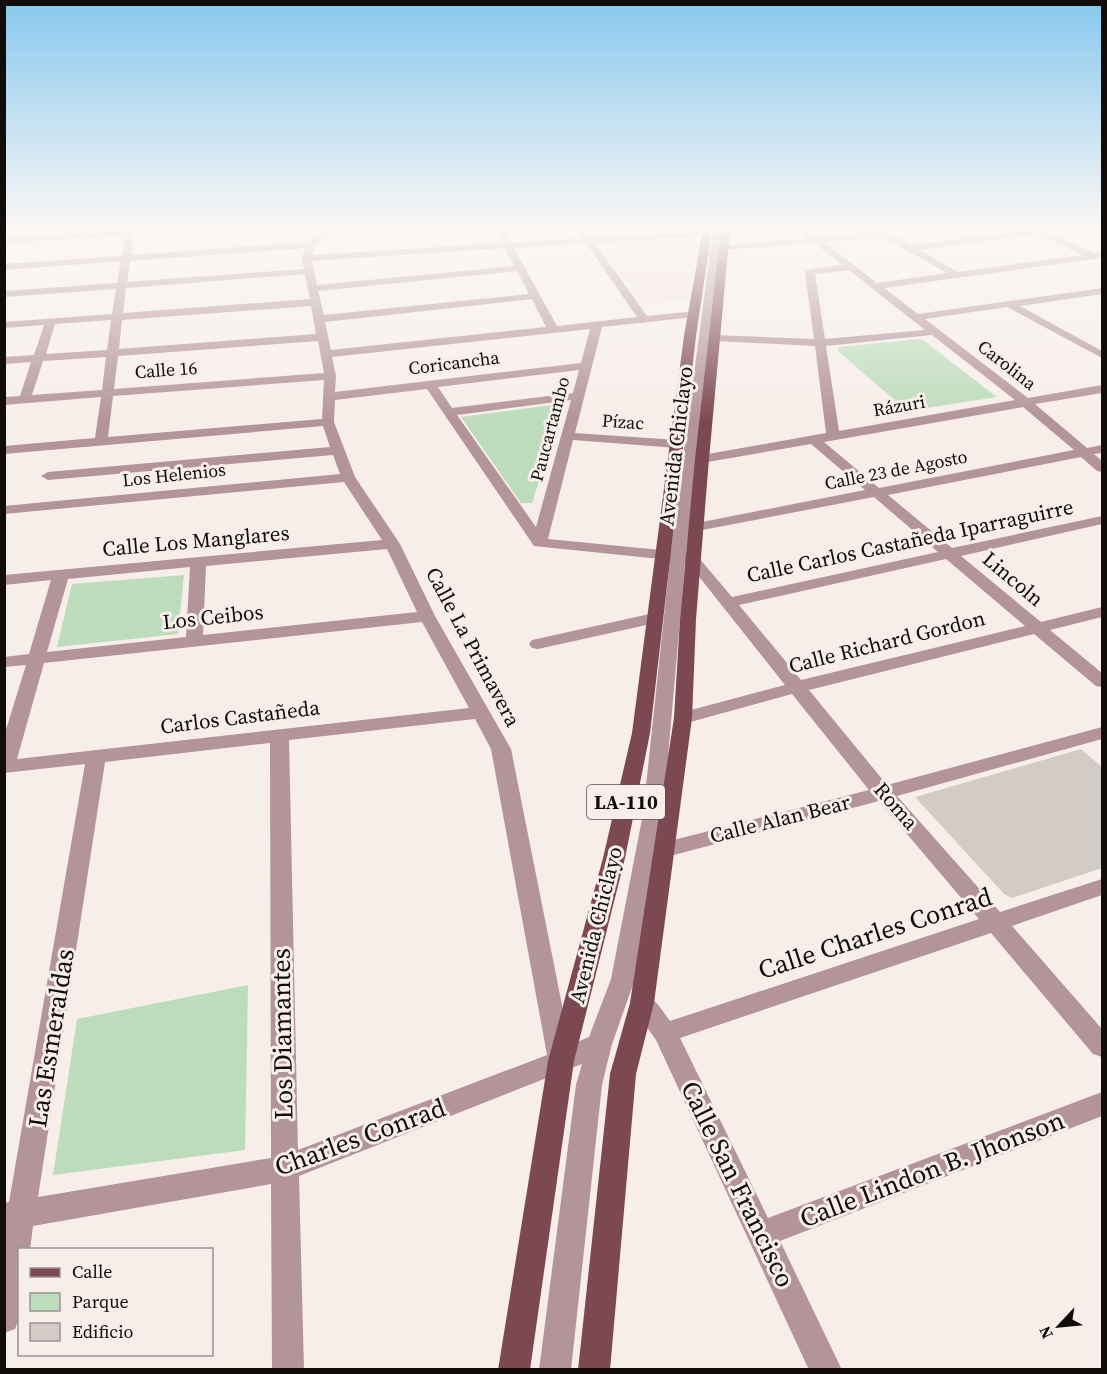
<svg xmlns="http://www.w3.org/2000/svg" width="1107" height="1374" viewBox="0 0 1107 1374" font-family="'Source Serif 4',serif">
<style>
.built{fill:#f3e3d9}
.green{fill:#bddcbb}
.building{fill:#d3ccc6}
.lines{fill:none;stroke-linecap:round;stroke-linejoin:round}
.minor{fill:#b39498;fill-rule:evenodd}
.major{fill:#7c4851;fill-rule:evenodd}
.labels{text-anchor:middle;stroke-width:6;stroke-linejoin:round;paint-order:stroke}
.far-street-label{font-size:18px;fill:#100d0b;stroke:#f7eee9}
.shield{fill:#f7eee9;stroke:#55504e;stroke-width:1.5}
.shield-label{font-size:20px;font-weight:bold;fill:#100d0b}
.street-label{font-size:21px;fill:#100d0b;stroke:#f7eee9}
.near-street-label{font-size:26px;fill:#100d0b;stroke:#f7eee9}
</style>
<rect width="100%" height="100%" fill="#f7eee9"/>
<!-- built -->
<path class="built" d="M 696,238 L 688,299 L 643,304 L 599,244 Z"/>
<!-- green -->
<path class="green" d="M 919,339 L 923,340 L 997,397 L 907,411 L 838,351 L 839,347 Z
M 559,404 L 564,405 L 532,503 L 521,503 L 461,417 Z
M 184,575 L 178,634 L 57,647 L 72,584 Z
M 248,985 L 245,1150 L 53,1175 L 77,1019 Z"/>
<!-- building -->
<path class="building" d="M 1081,749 L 1102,767 L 1102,868 L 1012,898 L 1004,894 L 915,797 Z"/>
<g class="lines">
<!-- minor -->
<path class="minor" d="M 135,229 L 131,255 L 308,242 L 327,229 L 338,229 L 314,246 L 312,255 L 502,243 L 495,229 L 504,229 L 511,243 L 582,238 L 578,233 L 583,230 L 591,238 L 711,231 L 711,235 L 708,236 L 595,243 L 647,316 L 695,311 L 700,314 L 695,317 L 602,327 L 575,433 L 677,440 L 684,444 L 677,448 L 573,440 L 548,539 L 671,551 L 713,229 L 722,229 L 721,246 L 808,238 L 798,229 L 808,229 L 818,237 L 883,229 L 911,245 L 1033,229 L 1061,229 L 1049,233 L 1094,253 L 1102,252 L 1102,258 L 884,288 L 918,314 L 1102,288 L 1102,294 L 1020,306 L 1102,351 L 1102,358 L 1007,307 L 925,319 L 1028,398 L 1102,385 L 1102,393 L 1035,404 L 1087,448 L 1102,445 L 1102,453 L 1094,454 L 1102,461 L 1102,472 L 1097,471 L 1081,457 L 888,495 L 952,548 L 1102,516 L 1102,524 L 961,556 L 1041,622 L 1102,607 L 1102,617 L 1050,630 L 1102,673 L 1102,687 L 1096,686 L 1034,634 L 809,690 L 887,785 L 1102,727 L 1102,739 L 897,796 L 1000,912 L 1102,879 L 1102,895 L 1012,926 L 1102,1029 L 1102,1057 L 1093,1054 L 991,933 L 680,1038 L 768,1218 L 1102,1092 L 1102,1116 L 780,1241 L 842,1370 L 809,1370 L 656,1040 L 630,1003 L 633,996 C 652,990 660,1008 670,1021 L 979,919 L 879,801 L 666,857 L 657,851 L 635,979 L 612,1044 L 602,1085 L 571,1370 L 539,1370 L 576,1085 L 582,1064 L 299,1176 L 304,1370 L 272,1370 L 271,1184 L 33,1226 L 30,1250 L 20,1250 L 20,1316 L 15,1329 L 4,1333 L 4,1203 L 9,1202 L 85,764 L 4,773 L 4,736 L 26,665 L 4,667 L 4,657 L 29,654 L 51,580 L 4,585 L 4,575 L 382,540 L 344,482 L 4,514 L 4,506 L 340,474 L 333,455 L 48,480 L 41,476 L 48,472 L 330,447 L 323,426 L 4,454 L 4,446 L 95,438 L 101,397 L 4,405 L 4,397 L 20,396 L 31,362 L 4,364 L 4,357 L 34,355 L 44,325 L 4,328 L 4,322 L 112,314 L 116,289 L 4,297 L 4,291 L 117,283 L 121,261 L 4,270 L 4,264 L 122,256 L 125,236 L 4,243 L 4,237 ZM 1038,234 L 1082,255 L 958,272 L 919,250 ZM 883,237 L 947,273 L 877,283 L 824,242 ZM 586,243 L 637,317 L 557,326 L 514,248 ZM 814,243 L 842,265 L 810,269 L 805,272 L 814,339 L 716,335 L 710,338 L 716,341 L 815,346 L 826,433 L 697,456 L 720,250 ZM 305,248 L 302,258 L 304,269 L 127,282 L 130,261 ZM 505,248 L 514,266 L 317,285 L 312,261 ZM 849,270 L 925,330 L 825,339 L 815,274 ZM 517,271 L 529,294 L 324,315 L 318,291 ZM 305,274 L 310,299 L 123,313 L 126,288 ZM 532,299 L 546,327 L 331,350 L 325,322 ZM 311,306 L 316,334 L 119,349 L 122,320 ZM 111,320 L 107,350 L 46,354 L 55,324 ZM 590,329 L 581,363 L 335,392 L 336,376 L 332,357 ZM 932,335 L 1015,400 L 839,431 L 826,346 ZM 318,341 L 324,373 L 114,389 L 118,356 ZM 106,357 L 102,390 L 32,395 L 43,361 ZM 579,370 L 573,393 L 452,408 L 438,387 ZM 324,380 L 322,419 L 108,437 L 113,396 ZM 427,389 L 534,546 L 670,560 L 643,814 L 611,979 L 589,1037 L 570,1045 L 511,749 L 435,616 L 400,544 L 355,477 L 334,422 L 335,400 ZM 571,400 L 536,527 L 457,415 ZM 1023,407 L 1074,450 L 879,488 L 824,442 ZM 811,444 L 865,490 L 697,523 L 690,527 L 692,530 L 697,531 L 874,497 L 938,552 L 732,597 L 699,558 L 686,554 L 697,461 L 702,463 ZM 387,549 L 417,612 L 203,635 L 206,566 ZM 946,559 L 1025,626 L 801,680 L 739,605 ZM 685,563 L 689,564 L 785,685 L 676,714 L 674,718 L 676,722 L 683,724 L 792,694 L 869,790 L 658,844 L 663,814 ZM 190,567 L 186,637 L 47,652 L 68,579 ZM 422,622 L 469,708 L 17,759 L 44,663 ZM 475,719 L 491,749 L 547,1055 L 298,1150 L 289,740 ZM 270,743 L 271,1158 L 38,1197 L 105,762 Z
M 654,613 L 662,618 L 660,622 L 538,649 L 532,648 L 529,644 L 532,640 Z"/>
<!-- major -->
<path class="major" d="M 703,229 L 712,229 L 696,336 L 650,733 L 625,858 L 574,1061 L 530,1370 L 498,1370 L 548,1061 L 603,858 L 632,733 L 684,336 Z
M 721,229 L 730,229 L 709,459 L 696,619 L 692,718 L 654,1003 L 636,1074 L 610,1370 L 578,1370 L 610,1074 L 630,1003 L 674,718 L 680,619 L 695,459 Z"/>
</g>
<!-- sky -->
<linearGradient id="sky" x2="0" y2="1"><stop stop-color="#87c8ee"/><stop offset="0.54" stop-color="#fbf7f5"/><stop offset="1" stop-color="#fbf7f5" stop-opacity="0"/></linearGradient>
<rect width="1107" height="422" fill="url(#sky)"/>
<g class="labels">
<!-- far-street labels -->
<g class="far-street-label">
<text transform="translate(454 363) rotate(-7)" y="6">Coricancha</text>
<text transform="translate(1007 365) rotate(38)" y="6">Carolina</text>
<text transform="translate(166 370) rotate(-4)" y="6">Calle 16</text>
<text transform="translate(899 406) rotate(-10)" y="6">Rázuri</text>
<text transform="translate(623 422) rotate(4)" y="6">Pízac</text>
<text transform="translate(550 429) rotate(-75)" y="6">Paucartambo</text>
<text transform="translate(896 470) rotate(-11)" y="6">Calle 23 de Agosto</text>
<text transform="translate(174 475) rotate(-6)" y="6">Los Helenios</text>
</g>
<!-- shield labels -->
<rect class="shield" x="587" y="785" width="78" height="34" rx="4.5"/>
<g class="shield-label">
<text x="626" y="809">LA-110</text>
</g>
<!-- street labels -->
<g class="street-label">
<text transform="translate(676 446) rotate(-83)" y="7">Avenida Chiclayo</text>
<text transform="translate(196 541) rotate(-5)" y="7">Calle Los Manglares</text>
<text transform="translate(910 541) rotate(-12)" y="7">Calle Carlos Castañeda Iparraguirre</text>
<text transform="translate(1013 579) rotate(40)" y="7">Lincoln</text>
<text transform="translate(213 617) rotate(-6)" y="7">Los Ceibos</text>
<text transform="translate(887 642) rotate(-14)" y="7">Calle Richard Gordon</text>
<text transform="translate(473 647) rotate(62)" y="7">Calle La Primavera</text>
<text transform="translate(240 717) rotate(-7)" y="7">Carlos Castañeda</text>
<text transform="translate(896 806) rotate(49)" y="7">Roma</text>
<text transform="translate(780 819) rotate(-14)" y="7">Calle Alan Bear</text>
<text transform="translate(596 925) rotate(-76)" y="7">Avenida Chiclayo</text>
</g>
<!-- near-street labels -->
<g class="near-street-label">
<text transform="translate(875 933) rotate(-18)" y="9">Calle Charles Conrad</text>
<text transform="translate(282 1034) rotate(-91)" y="9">Los Diamantes</text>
<text transform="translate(51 1038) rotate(-81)" y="9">Las Esmeraldas</text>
<text transform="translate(360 1137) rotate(-20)" y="9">Charles Conrad</text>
<text transform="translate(932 1169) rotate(-21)" y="9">Calle Lindon B. Jhonson</text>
<text transform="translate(738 1184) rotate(64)" y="9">Calle San Francisco</text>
</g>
</g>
<!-- border -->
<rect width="1107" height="1374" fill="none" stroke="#100d0b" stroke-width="12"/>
<!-- legend -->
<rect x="18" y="1248" width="195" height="108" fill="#f7eee9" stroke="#9b9490" stroke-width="1.5"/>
<rect x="30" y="1268" width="30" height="9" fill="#7c4851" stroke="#9b9490" stroke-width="1.5"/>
<text x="72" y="1278" font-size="18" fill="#100d0b">Calle</text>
<rect x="30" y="1293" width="30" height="18" fill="#bddcbb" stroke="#9b9490" stroke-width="1.5"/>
<text x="72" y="1308" font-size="18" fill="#100d0b">Parque</text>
<rect x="30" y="1323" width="30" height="18" fill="#d3ccc6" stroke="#9b9490" stroke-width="1.5"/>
<text x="72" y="1338" font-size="18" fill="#100d0b">Edificio</text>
<!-- north arrow -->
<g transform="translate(1059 1326) rotate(244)" stroke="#f7eee9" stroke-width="4.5" paint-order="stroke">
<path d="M0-4.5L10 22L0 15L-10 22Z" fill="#100d0b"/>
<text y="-9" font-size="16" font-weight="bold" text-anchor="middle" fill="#100d0b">N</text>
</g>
</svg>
